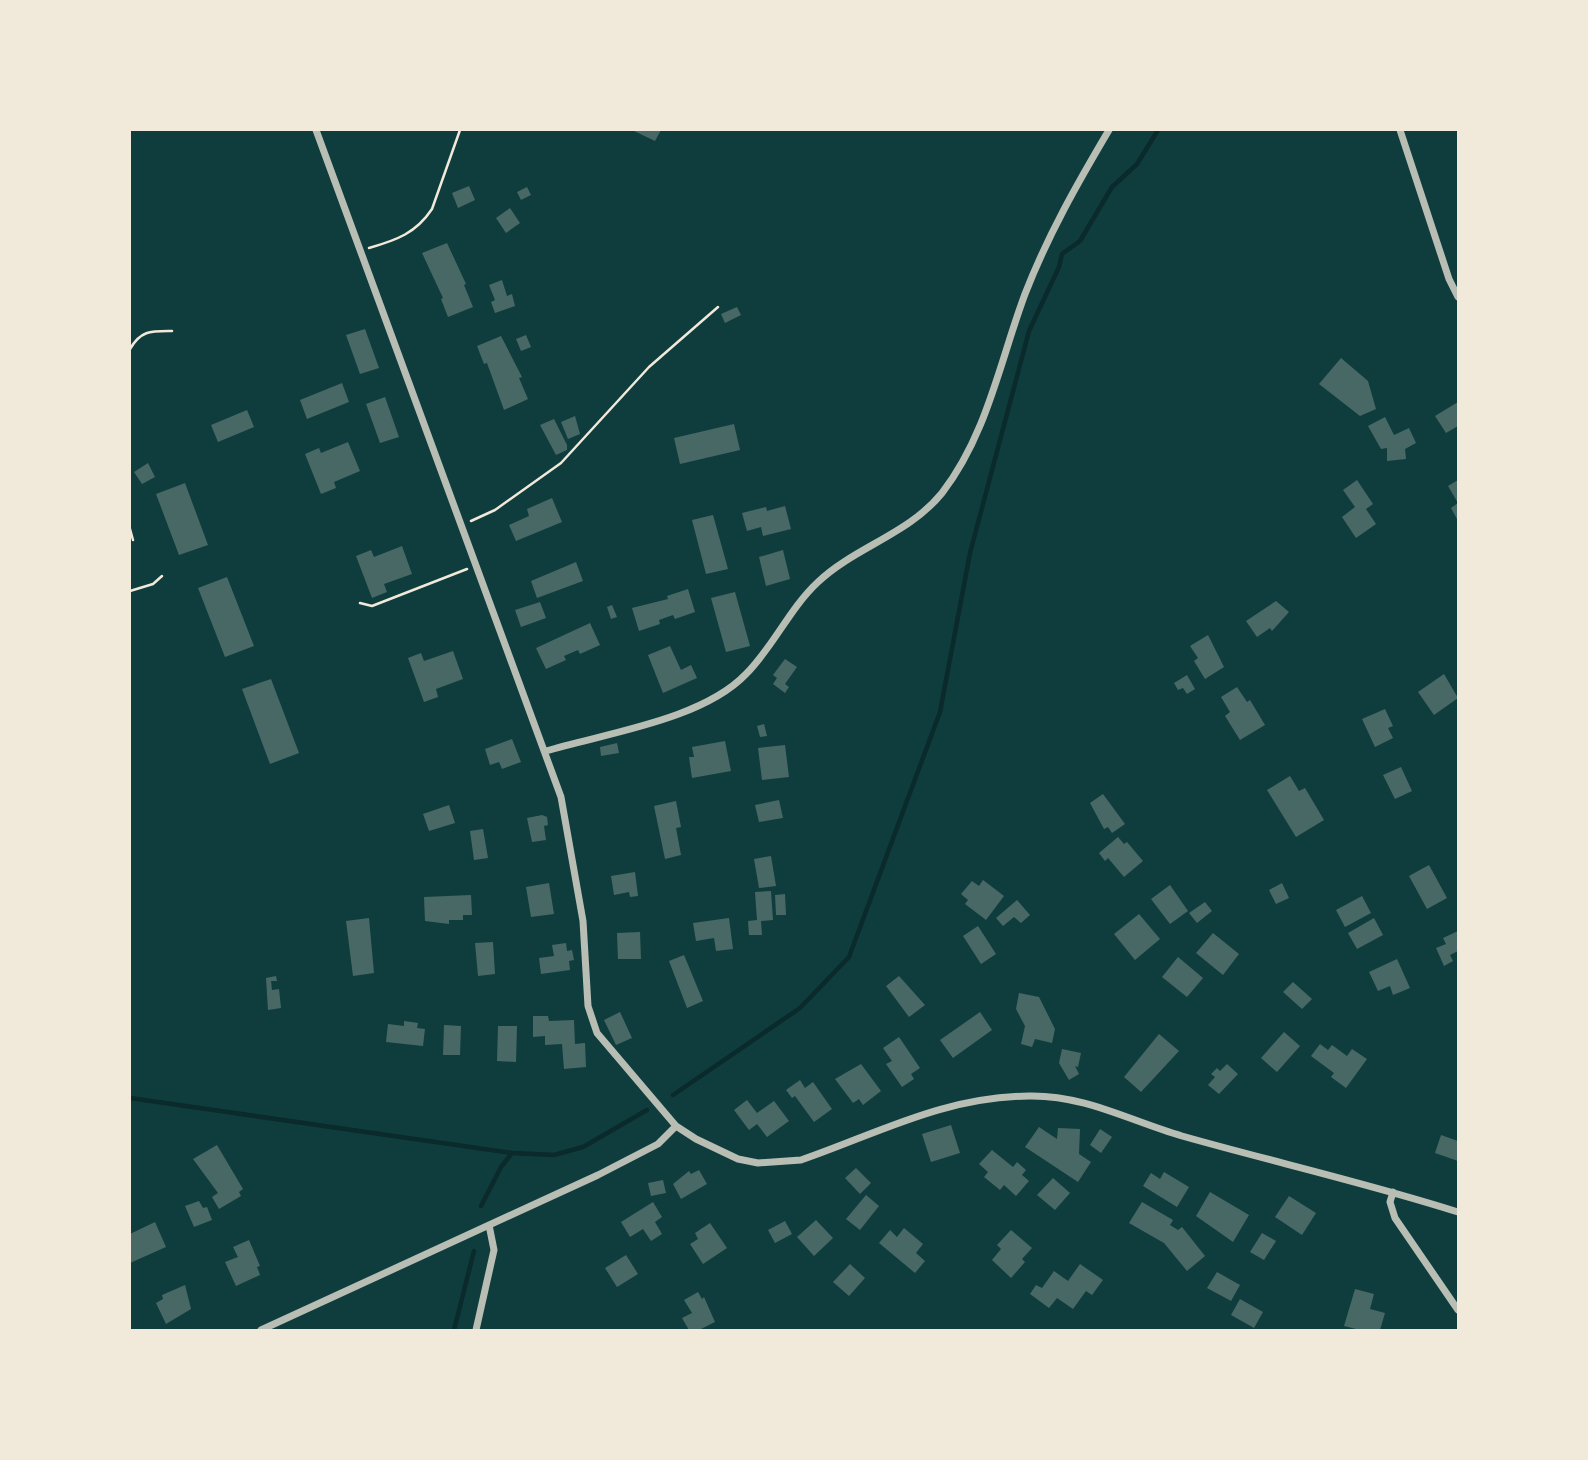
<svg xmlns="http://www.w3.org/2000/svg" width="1588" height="1460" viewBox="0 0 1588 1460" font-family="Cabin,sans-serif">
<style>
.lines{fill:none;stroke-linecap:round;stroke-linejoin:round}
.stream{stroke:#0a2a2b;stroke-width:4.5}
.building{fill:#486865}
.path{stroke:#f1e9da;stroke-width:2.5}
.minor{stroke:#b8beb3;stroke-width:7}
</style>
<rect width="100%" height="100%" fill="#0f3d3e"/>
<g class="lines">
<!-- stream -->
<path class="stream" d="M 673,1095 L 800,1008 L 849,957 L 940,712 L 970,553 L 1029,331 L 1059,267 L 1062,254 L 1080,241 L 1112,187 L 1137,164 L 1158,130
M 130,1098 L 512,1153 L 554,1155 L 583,1147 L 647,1110
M 481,1206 L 501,1167 L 512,1153
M 454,1330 L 474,1251"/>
</g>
<!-- building -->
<path class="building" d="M 632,130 L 661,130 L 655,141 Z
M 469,186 L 475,200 L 458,208 L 452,193 Z
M 527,187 L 531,195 L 521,200 L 517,192 Z
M 510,208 L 520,223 L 506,233 L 496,218 Z
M 447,243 L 466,284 L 464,285 L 473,307 L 448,317 L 441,299 L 443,298 L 422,253 Z
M 502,280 L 507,296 L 512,294 L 515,306 L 495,313 L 491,302 L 495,300 L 489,285 Z
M 737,307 L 741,315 L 725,323 L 721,314 Z
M 365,329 L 379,368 L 360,374 L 346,335 Z
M 526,335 L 531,347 L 521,351 L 516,339 Z
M 501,336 L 522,377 L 519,378 L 528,399 L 504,410 L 487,363 L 484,364 L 477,346 Z
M 1341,358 L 1368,381 L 1376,409 L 1360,416 L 1319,384 Z
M 342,383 L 349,402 L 307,419 L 300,400 Z
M 385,397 L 399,437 L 380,443 L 366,404 Z
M 1458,402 L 1458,426 L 1446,433 L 1435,416 Z
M 247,410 L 254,427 L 218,442 L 211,425 Z
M 575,416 L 580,434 L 568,439 L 561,422 Z
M 1385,417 L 1394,435 L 1409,428 L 1416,443 L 1405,449 L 1406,459 L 1387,461 L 1387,448 L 1381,449 L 1368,426 Z
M 554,419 L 567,445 L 567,450 L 556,455 L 540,425 Z
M 734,424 L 740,450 L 680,464 L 674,438 Z
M 348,442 L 360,471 L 334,482 L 336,488 L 321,494 L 305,454 L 319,448 L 321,453 Z
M 148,463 L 155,477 L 142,484 L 134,472 Z
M 1357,480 L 1373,504 L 1366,509 L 1376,524 L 1356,538 L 1342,517 L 1355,507 L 1343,490 Z
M 1458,480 L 1458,521 L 1451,508 L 1458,503 L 1448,486 Z
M 185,483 L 208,545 L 179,555 L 156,494 Z
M 552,498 L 562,522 L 516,541 L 509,525 L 529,516 L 527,509 Z
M 785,506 L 791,529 L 763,536 L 761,527 L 747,531 L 742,513 L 766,507 L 767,511 Z
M 713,515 L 728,569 L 706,574 L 692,520 Z
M 402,546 L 412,574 L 384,584 L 387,592 L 372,598 L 356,556 L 371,550 L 374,557 Z
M 783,550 L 790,579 L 766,586 L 759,557 Z
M 576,562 L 583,581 L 537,598 L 531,581 Z
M 227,577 L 254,646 L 225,657 L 198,588 Z
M 688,589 L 695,612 L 675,619 L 673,615 L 659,620 L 660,624 L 639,631 L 632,608 L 668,599 L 667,596 Z
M 735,592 L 750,646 L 726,652 L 711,598 Z
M 1276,601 L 1289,612 L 1272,631 L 1270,628 L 1257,637 L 1246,621 Z
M 540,602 L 546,618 L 521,627 L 515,610 Z
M 612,605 L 617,617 L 611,619 L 607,607 Z
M 590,623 L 600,645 L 580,654 L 578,650 L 564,656 L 566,660 L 546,669 L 536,648 Z
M 1208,635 L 1224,667 L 1205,679 L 1194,661 L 1198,658 L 1190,646 Z
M 670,646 L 681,670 L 691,665 L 697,678 L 663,693 L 648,655 Z
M 453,651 L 463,679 L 436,689 L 438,697 L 424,702 L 408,658 L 421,653 L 424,661 Z
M 785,659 L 797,667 L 785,684 L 789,687 L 785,693 L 773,684 L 777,678 L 773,675 Z
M 1444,674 L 1458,698 L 1434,715 L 1418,692 Z
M 1187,675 L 1195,689 L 1187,694 L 1183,688 L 1178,690 L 1174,683 Z
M 271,679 L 299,753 L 270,764 L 242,689 Z
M 1237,687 L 1247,702 L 1250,700 L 1265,725 L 1240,740 L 1225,716 L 1230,712 L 1221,697 Z
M 1385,709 L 1393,726 L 1388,728 L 1393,738 L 1375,747 L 1362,719 Z
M 764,724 L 767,736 L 760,737 L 757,726 Z
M 512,739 L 521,762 L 502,769 L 499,762 L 490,765 L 485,749 Z
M 725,741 L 731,771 L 692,778 L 689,757 L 694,757 L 692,747 Z
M 617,743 L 619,753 L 601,756 L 600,747 Z
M 785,745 L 789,777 L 762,780 L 758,748 Z
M 1401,767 L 1412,791 L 1395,799 L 1383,775 Z
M 1290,776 L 1299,791 L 1305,788 L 1324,820 L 1296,837 L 1267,790 Z
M 1103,794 L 1125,824 L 1112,833 L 1108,827 L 1104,829 L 1090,803 Z
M 779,800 L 783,818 L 759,822 L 755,805 Z
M 676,801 L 681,827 L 676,828 L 681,855 L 665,859 L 654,806 Z
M 449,805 L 455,823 L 429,831 L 423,814 Z
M 542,815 L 547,817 L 548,825 L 544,826 L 546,840 L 532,842 L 527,818 Z
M 483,829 L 488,858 L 474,860 L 470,831 Z
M 1118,837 L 1124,844 L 1127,842 L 1143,861 L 1124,877 L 1108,858 L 1105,861 L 1099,853 Z
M 771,856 L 776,886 L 759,888 L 754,859 Z
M 1429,865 L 1447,898 L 1427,909 L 1409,876 Z
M 635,872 L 638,896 L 630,897 L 629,892 L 614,895 L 611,876 Z
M 983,880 L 1004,896 L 986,920 L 965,904 L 968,900 L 961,894 L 972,881 L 979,886 Z
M 549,883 L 554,914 L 531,917 L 526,887 Z
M 1282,883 L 1289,898 L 1276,904 L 1269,890 Z
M 1170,885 L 1188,911 L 1170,924 L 1151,899 Z
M 771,891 L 773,920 L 761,921 L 762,935 L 749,935 L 748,921 L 757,920 L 755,892 Z
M 785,894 L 786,915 L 776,915 L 775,895 Z
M 471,895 L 472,915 L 463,915 L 463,920 L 449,920 L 449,924 L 425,921 L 424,897 Z
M 1362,896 L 1371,913 L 1345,927 L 1336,910 Z
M 1017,900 L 1030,915 L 1021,923 L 1014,917 L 1003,926 L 996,918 Z
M 1205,902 L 1212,911 L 1197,923 L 1189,913 Z
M 1139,914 L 1160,939 L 1135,960 L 1114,934 Z
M 369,918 L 374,973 L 353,976 L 346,921 Z
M 729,918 L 733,949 L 716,951 L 714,938 L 696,941 L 693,923 Z
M 1374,918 L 1383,935 L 1357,949 L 1348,933 Z
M 978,926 L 996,954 L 981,964 L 963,936 Z
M 1458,931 L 1458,951 L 1450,955 L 1453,961 L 1444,966 L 1436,948 L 1446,944 L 1443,938 Z
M 640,932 L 641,959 L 618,959 L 617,933 Z
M 1213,933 L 1239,954 L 1223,975 L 1196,953 Z
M 493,942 L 495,974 L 478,976 L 475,943 Z
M 566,943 L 567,951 L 572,950 L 574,960 L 569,961 L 570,970 L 541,974 L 539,958 L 554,956 L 552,945 Z
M 684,955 L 703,1001 L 687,1008 L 669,961 Z
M 1178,957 L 1203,978 L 1187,997 L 1162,977 Z
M 1397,959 L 1410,988 L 1393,995 L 1390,986 L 1378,991 L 1369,972 Z
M 276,976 L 277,981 L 271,981 L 272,990 L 279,989 L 281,1008 L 268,1010 L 266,978 Z
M 899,976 L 925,1005 L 909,1017 L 886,986 Z
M 1293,982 L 1312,999 L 1302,1009 L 1283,992 Z
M 1019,993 L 1039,997 L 1055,1029 L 1052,1043 L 1035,1039 L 1032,1047 L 1021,1044 L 1025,1026 L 1016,1009 Z
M 620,1012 L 632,1038 L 616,1045 L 604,1020 Z
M 980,1012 L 992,1030 L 953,1058 L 940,1040 Z
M 533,1016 L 548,1016 L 549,1021 L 574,1020 L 575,1044 L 585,1043 L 586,1067 L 564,1069 L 562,1044 L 545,1045 L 545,1036 L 533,1037 Z
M 404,1021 L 418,1023 L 417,1028 L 425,1029 L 423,1046 L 386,1042 L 388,1024 L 404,1026 Z
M 444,1025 L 461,1026 L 460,1055 L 443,1055 Z
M 498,1026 L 517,1026 L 516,1062 L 497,1061 Z
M 1284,1032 L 1300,1046 L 1277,1072 L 1261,1058 Z
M 1159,1034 L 1179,1051 L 1141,1092 L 1124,1077 Z
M 899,1037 L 920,1068 L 911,1074 L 914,1079 L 902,1087 L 886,1064 L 892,1061 L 883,1048 Z
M 1320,1044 L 1328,1050 L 1332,1045 L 1347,1056 L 1352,1049 L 1367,1059 L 1346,1088 L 1331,1077 L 1334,1073 L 1311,1056 Z
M 1062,1049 L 1081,1053 L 1078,1067 L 1075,1066 L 1079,1074 L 1069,1080 L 1059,1063 Z
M 861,1064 L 881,1091 L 863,1105 L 859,1099 L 853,1103 L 835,1079 Z
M 1227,1064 L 1238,1074 L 1219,1094 L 1208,1085 L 1215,1077 L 1211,1074 L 1217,1068 L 1220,1071 Z
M 800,1080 L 805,1088 L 813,1082 L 832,1109 L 814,1122 L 795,1096 L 792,1098 L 786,1090 Z
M 747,1100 L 757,1113 L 774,1101 L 789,1121 L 767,1137 L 757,1124 L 749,1130 L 734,1110 Z
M 951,1125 L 960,1153 L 931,1162 L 922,1134 Z
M 1039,1127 L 1057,1139 L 1058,1128 L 1080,1129 L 1079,1154 L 1091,1162 L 1078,1182 L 1025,1147 Z
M 1100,1129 L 1112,1137 L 1101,1153 L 1090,1145 Z
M 1441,1135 L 1458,1141 L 1458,1161 L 1435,1153 Z
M 217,1145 L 243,1189 L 239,1192 L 241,1196 L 219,1209 L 212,1197 L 218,1193 L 193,1159 Z
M 992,1150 L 1013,1167 L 1017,1162 L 1026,1170 L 1022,1175 L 1029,1181 L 1016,1196 L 1004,1185 L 1000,1190 L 984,1177 L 988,1172 L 979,1164 Z
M 856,1168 L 871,1183 L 860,1194 L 845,1178 Z
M 699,1170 L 707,1184 L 681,1199 L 673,1184 L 689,1171 L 691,1174 Z
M 1164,1172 L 1189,1187 L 1177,1207 L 1143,1186 L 1151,1173 L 1160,1179 Z
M 1053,1178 L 1070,1193 L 1055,1210 L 1037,1195 Z
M 663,1180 L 666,1193 L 651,1196 L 648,1183 Z
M 1210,1192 L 1249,1215 L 1233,1242 L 1196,1216 Z
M 866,1195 L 879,1206 L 860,1230 L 846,1219 Z
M 1289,1196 L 1316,1213 L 1302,1235 L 1275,1217 Z
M 199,1201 L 203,1208 L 207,1207 L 212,1220 L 194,1227 L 185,1206 Z
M 653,1202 L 662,1217 L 655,1222 L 662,1234 L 651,1241 L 643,1229 L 630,1237 L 621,1222 Z
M 1142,1202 L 1173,1220 L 1170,1225 L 1178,1230 L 1182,1227 L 1205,1256 L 1187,1271 L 1164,1243 L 1129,1223 Z
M 816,1220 L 833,1238 L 814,1256 L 797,1237 Z
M 785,1221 L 792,1234 L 775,1243 L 768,1230 Z
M 155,1222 L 166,1247 L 130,1263 L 130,1234 Z
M 710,1223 L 727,1248 L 703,1264 L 690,1244 L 698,1239 L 695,1233 Z
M 904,1228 L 923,1244 L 916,1253 L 925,1261 L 915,1273 L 879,1243 L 890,1230 L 897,1237 Z
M 1011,1230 L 1032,1248 L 1022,1259 L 1025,1262 L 1011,1278 L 992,1260 L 1001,1249 L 997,1245 Z
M 1262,1233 L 1276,1241 L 1264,1260 L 1250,1252 Z
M 249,1240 L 260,1266 L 257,1267 L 260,1275 L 236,1286 L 225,1262 L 238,1257 L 233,1247 Z
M 626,1255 L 638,1274 L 617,1287 L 605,1268 Z
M 850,1264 L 865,1278 L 849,1296 L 833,1282 Z
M 1080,1264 L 1103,1280 L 1092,1295 L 1086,1291 L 1073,1309 L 1057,1298 L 1049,1308 L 1030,1294 L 1036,1285 L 1042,1288 L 1054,1271 L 1068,1281 Z
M 1217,1272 L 1240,1285 L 1231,1301 L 1207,1288 Z
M 185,1285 L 191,1309 L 166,1324 L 156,1303 L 163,1299 L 162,1295 Z
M 1355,1289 L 1374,1294 L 1370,1309 L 1385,1313 L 1380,1330 L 1360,1330 L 1344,1326 Z
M 698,1292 L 702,1299 L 704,1297 L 715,1322 L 699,1330 L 689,1330 L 682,1318 L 692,1313 L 684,1300 Z
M 1240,1299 L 1263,1312 L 1254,1328 L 1231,1315 Z"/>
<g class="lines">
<!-- path -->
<path class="path" d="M 369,248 C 397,240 416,233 432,209 L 460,130
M 130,349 C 141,330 151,331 172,331
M 471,521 L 495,510 L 561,463 L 649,367 L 718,307
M 130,529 L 133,540
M 130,591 L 153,584 L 162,576
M 360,603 L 372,606 L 467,569"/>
<!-- minor -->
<path class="minor" d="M 316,130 L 561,797 L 583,921 L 588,1006 L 597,1033 L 676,1126 L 696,1139 L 738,1159 L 758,1163 L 801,1160 C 879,1133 943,1097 1029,1096 C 1085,1095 1130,1121 1182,1136 C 1274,1162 1367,1183 1458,1212
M 1400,130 L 1449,279 L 1458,297
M 546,751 C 606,733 702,720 746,674 C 774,646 789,609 818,582 C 855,547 909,534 942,493 C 987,435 1000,361 1025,294 C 1048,235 1077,184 1109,130
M 1393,1192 L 1390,1202 L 1395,1218 L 1458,1310
M 261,1330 L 598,1175 L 658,1144 L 676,1126
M 476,1330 L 494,1250 L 489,1225"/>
</g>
<!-- border -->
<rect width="1588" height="1460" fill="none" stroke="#f1e9da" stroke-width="262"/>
</svg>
